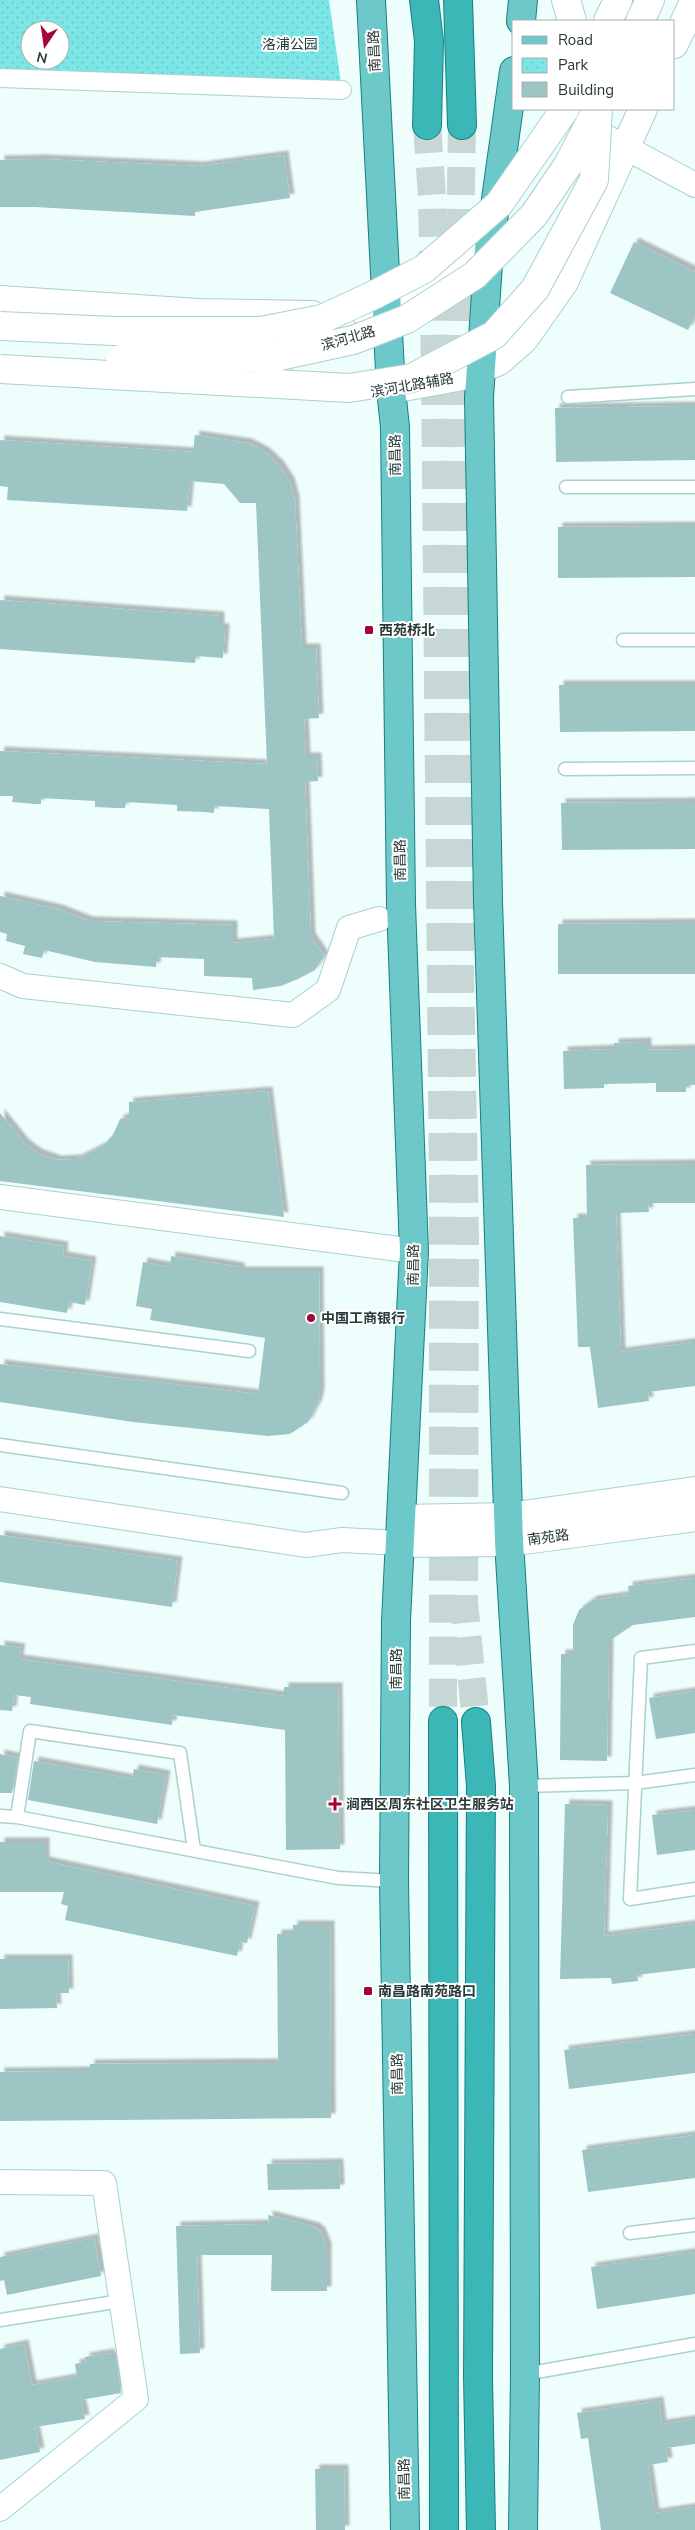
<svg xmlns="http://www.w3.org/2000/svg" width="695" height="2530" viewBox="0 0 695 2530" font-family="'Nunito Sans','Noto Sans SC',sans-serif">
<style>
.park{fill:url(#park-dots);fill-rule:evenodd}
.building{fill:#9cc5c4;filter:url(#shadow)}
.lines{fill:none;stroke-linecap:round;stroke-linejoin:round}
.trunk-tunnel{stroke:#c6d7d6;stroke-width:28;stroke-dasharray:28 14;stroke-linecap:butt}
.service-casing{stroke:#a8d1d0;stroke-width:15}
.pedestrian-casing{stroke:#a8d1d0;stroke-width:20}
.minor-casing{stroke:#a8d1d0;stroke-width:26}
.tertiary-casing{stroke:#a8d1d0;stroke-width:30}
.secondary-casing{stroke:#a8d1d0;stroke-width:30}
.primary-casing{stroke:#16807f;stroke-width:30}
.trunk-casing{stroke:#16807f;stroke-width:30}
.service{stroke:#fff;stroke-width:12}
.pedestrian{stroke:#fff;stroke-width:18}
.minor{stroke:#fff;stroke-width:24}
.tertiary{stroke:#fff;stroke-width:28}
.secondary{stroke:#fff;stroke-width:28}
.primary{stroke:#6dc9c9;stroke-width:28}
.trunk{stroke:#3cb7b7;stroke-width:28}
.secondary-bridge-casing{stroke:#a8d1d0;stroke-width:30;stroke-linecap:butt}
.secondary-bridge{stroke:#fff;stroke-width:28}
.poi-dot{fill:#a30536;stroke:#fff;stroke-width:2}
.labels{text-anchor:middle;stroke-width:4;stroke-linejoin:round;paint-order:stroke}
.park-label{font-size:14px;fill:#253f3e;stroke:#fff}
.street-label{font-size:14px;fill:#293a39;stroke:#fff}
.poi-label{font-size:14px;font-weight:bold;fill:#293a39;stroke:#fff;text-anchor:start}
</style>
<defs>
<pattern id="park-dots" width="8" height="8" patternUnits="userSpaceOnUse" patternTransform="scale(1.25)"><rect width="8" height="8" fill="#7be6e5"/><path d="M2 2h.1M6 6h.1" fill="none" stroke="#6ac6c5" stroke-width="1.8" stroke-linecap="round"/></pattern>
<filter id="shadow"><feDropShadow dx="4.5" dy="-4.5" stdDeviation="1" flood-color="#0004"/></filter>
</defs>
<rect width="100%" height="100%" fill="#edfefd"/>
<!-- park -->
<path class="park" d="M 0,0 L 329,0 L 342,90 L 0,78 ZM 30,30 L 60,30 L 60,60 L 30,60 Z"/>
<!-- building -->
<path class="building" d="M 284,155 L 290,198 L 195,212 L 195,216 L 35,207 L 0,207 L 0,160 L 40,159 L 199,166 Z
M 634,242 L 695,272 L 695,316 L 688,330 L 610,293 Z
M 695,406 L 695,460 L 556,462 L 555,408 Z
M 195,435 L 248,443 L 265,452 L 279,465 L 290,482 L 295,500 L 302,648 L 316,648 L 319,718 L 304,719 L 306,757 L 317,757 L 318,781 L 305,782 L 311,937 L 324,956 L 315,970 L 298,979 L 281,986 L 253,990 L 252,978 L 204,976 L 204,959 L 157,957 L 156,967 L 95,962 L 44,950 L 42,958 L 23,954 L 25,946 L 6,941 L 7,934 L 0,932 L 0,896 L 58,909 L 89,921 L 233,925 L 233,943 L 274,939 L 269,809 L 214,806 L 214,813 L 204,812 L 177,811 L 177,805 L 126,802 L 125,808 L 117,808 L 95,807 L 95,801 L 41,798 L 41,804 L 35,804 L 12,802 L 13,796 L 0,796 L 0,751 L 267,764 L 256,503 L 240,503 L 224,484 L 190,481 L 187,511 L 7,500 L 8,487 L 0,486 L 0,440 L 193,452 Z
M 695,526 L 695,577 L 558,578 L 558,527 Z
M 0,600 L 220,616 L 220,628 L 225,628 L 223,658 L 196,656 L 195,663 L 0,649 Z
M 559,685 L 695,685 L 695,731 L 560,732 Z
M 695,802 L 695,849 L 562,850 L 561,803 Z
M 695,923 L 695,974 L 558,974 L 558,924 Z
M 647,1042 L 647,1050 L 695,1049 L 695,1085 L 686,1085 L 686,1092 L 656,1092 L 656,1083 L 604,1084 L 604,1088 L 564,1089 L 563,1051 L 614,1049 L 614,1043 Z
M 268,1091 L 284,1217 L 0,1181 L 0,1113 L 24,1143 L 37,1153 L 57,1160 L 77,1159 L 103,1146 L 113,1135 L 120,1119 L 129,1117 L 129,1102 Z
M 695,1164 L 695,1203 L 648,1203 L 649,1212 L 616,1213 L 621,1352 L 695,1342 L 695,1386 L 648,1392 L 649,1401 L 598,1408 L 590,1347 L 578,1347 L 573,1218 L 587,1218 L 586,1165 Z
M 0,1236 L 64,1246 L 63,1256 L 92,1261 L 85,1305 L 69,1302 L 67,1313 L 0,1302 Z
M 171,1256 L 240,1267 L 240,1271 L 319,1271 L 320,1393 L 318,1403 L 308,1422 L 290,1434 L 268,1436 L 133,1422 L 0,1402 L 0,1364 L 258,1394 L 265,1338 L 150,1320 L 152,1309 L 136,1306 L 143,1262 L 170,1267 Z
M 0,1535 L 178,1561 L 172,1607 L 0,1582 Z
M 695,1578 L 695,1617 L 633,1625 L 609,1641 L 607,1761 L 560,1760 L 561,1654 L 573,1654 L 573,1625 L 579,1610 L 593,1600 L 629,1595 L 628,1586 Z
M 0,1645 L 21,1648 L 19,1659 L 284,1696 L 284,1687 L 338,1687 L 340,1849 L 286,1850 L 285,1730 L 173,1715 L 172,1725 L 30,1704 L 31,1697 L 14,1695 L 12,1711 L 0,1710 Z
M 695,1691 L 695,1733 L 656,1739 L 649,1698 Z
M 0,1754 L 18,1758 L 12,1793 L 0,1793 Z
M 34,1761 L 132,1779 L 134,1769 L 166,1775 L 157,1824 L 28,1800 Z
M 565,1804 L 608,1805 L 604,1936 L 695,1924 L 695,1968 L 637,1975 L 638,1981 L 612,1984 L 611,1978 L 560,1979 Z
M 695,1810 L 695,1850 L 657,1855 L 652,1815 Z
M 0,1842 L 45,1842 L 45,1861 L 255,1906 L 247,1943 L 240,1942 L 237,1956 L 65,1920 L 68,1906 L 61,1904 L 64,1892 L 0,1892 Z
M 293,1925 L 330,1925 L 331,2118 L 0,2121 L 0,2072 L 90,2071 L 90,2064 L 278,2063 L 277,1934 L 293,1934 Z
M 0,1959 L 68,1959 L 69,1993 L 56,1993 L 57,2008 L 0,2009 Z
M 695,2034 L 695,2073 L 569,2089 L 564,2050 Z
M 695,2135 L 695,2178 L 588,2192 L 582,2150 Z
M 339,2163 L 340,2189 L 268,2190 L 267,2164 Z
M 268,2215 L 315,2227 L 321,2232 L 327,2247 L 327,2291 L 271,2291 L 272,2255 L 197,2255 L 200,2353 L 180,2354 L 176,2226 L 269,2224 Z
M 94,2238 L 101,2276 L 7,2295 L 4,2280 L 0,2281 L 0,2257 Z
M 695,2252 L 695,2294 L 597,2309 L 591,2267 Z
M 24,2344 L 32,2385 L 77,2377 L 75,2364 L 86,2362 L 85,2357 L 110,2353 L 111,2357 L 116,2357 L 121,2393 L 81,2400 L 85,2419 L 35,2427 L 40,2452 L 0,2460 L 0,2349 Z
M 659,2401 L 662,2424 L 695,2419 L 695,2444 L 666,2448 L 668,2462 L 648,2465 L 655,2513 L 695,2507 L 695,2530 L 601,2530 L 588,2438 L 581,2439 L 577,2413 Z
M 315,2469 L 344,2469 L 345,2530 L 316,2530 Z"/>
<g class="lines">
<!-- trunk-tunnel -->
<path class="trunk-tunnel" d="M 427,125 L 432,196 L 435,371 L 443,1192 L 443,1721
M 462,125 L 458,367 L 461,540 L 460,968 L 465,1237 L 464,1602 L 476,1722"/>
<defs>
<path id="service" d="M 568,397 L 695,389
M 566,487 L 695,487
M 623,640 L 695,640
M 565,769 L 695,768
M 0,1319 L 249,1351
M 0,1445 L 342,1493
M 695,1651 L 641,1658 L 630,1899 L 695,1889
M 524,1786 L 635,1783 L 695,1775
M 0,1816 L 17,1817
M 194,1850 L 180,1753 L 30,1731 L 17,1817 L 338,1878 L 394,1881
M 630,2233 L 695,2225
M 0,2320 L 121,2301
M 525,2374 L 695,2344"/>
<path id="pedestrian" d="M 0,78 L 342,90"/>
<path id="minor" d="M 582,124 L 695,185
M 0,976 L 23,986 L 293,1015 L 328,990 L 349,928 L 379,919
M 0,1197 L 414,1251
M 0,1499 L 306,1545 L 342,1540 L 400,1543
M 0,2182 L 104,2183 L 136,2399 L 0,2509"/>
<path id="tertiary" d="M 401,1519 L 509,1517 L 695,1491
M 400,1543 L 509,1542 L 695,1517"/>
<path id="secondary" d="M 566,0 L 572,21
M 608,21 L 618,0
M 640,21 L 650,0
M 674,44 L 695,0
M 0,300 L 198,313 L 312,315
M 365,312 L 386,308 L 489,249 L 500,236
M 398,388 L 462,376 L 499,361 L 524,339 L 564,282 L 643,109"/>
<path id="primary" d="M 371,0 L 391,390 L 395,427 L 401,904 L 414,1251 L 396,1621 L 394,1881 L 405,2530
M 521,21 L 523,0
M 514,71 L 489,249 L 479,397 L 488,901 L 509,1542 L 524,1786 L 525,2374 L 523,2530"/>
<path id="trunk" d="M 424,0 L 429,41 L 427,125
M 458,0 L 462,125
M 443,1721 L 444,2530
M 476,1722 L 481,1786 L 478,2377 L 481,2530"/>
</defs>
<!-- service casing -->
<use href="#service" class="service-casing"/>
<!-- pedestrian casing -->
<use href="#pedestrian" class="pedestrian-casing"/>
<!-- minor casing -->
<use href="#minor" class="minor-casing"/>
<!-- tertiary casing -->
<use href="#tertiary" class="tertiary-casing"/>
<!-- secondary casing -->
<use href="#secondary" class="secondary-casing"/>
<!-- primary casing -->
<use href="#primary" class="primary-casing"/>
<!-- trunk casing -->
<use href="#trunk" class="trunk-casing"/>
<!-- service -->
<use href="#service" class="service"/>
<!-- pedestrian -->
<use href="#pedestrian" class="pedestrian"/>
<!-- minor -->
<use href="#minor" class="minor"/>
<!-- tertiary -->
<use href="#tertiary" class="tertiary"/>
<!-- secondary -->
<use href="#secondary" class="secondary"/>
<!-- primary -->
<use href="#primary" class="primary"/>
<!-- trunk -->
<use href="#trunk" class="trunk"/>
<defs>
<path id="secondary-bridge" d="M 0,326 L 113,331 L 261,331 L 322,319 L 374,295 L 424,269 L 499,204 L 565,109
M 121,359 L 275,357 L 353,340 L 407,319 L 475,275 L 534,215 L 568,165 L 593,117
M 0,369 L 349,388 L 412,378 L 494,335 L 535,289 L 594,180 L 598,109"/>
</defs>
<!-- secondary-bridge casing -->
<use href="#secondary-bridge" class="secondary-bridge-casing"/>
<!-- secondary-bridge -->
<use href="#secondary-bridge" class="secondary-bridge"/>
</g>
<!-- markers -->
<g class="poi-dot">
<rect x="364" y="625" width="10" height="10" rx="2.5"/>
<circle cx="311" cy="1318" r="5"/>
<path d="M332.5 1796.5h5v5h5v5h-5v5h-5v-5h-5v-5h5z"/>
<rect x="363" y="1986" width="10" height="10" rx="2.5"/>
</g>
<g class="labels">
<!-- park labels -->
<g class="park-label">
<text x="290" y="49">洛浦公园</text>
</g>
<!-- street labels -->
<g class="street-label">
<text transform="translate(374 51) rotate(-93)" y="5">南昌路</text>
<text transform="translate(348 338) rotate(-16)" y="5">滨河北路</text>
<text transform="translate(412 385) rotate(-10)" y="5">滨河北路辅路</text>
<text transform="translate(395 455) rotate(-91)" y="5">南昌路</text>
<text transform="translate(400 860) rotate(-91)" y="5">南昌路</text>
<text transform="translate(413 1265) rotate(-89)" y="5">南昌路</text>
<text transform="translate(548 1537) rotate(-8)" y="5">南苑路</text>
<text transform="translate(396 1669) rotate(-90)" y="5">南昌路</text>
<text transform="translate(397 2074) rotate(-91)" y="5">南昌路</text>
<text transform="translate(404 2479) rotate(-91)" y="5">南昌路</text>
</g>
<!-- poi labels -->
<g class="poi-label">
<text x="379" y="635">西苑桥北</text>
<text x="321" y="1323">中国工商银行</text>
<text x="346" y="1809">涧西区周东社区卫生服务站</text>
<text x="378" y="1996">南昌路南苑路口</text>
</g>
</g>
<!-- legend -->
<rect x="512" y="20" width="162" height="90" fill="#ffffff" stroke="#a9b0b0"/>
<rect x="522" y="36" width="25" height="8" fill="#6dc9c9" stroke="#a9b0b0"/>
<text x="558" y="45" font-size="15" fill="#293a39">Road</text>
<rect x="522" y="58" width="25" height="15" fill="url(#park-dots)" stroke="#a9b0b0"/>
<text x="558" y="70" font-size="15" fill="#293a39">Park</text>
<rect x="522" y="82" width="25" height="15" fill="#9cc5c4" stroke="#a9b0b0"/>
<text x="558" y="95" font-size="15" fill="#293a39">Building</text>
<!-- north arrow -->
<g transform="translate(45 45) rotate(193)"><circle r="24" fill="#ffffff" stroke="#a9b0b0"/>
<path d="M0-4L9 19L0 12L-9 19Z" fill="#a30536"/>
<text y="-8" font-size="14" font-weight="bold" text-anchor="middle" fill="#293a39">N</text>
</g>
</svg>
